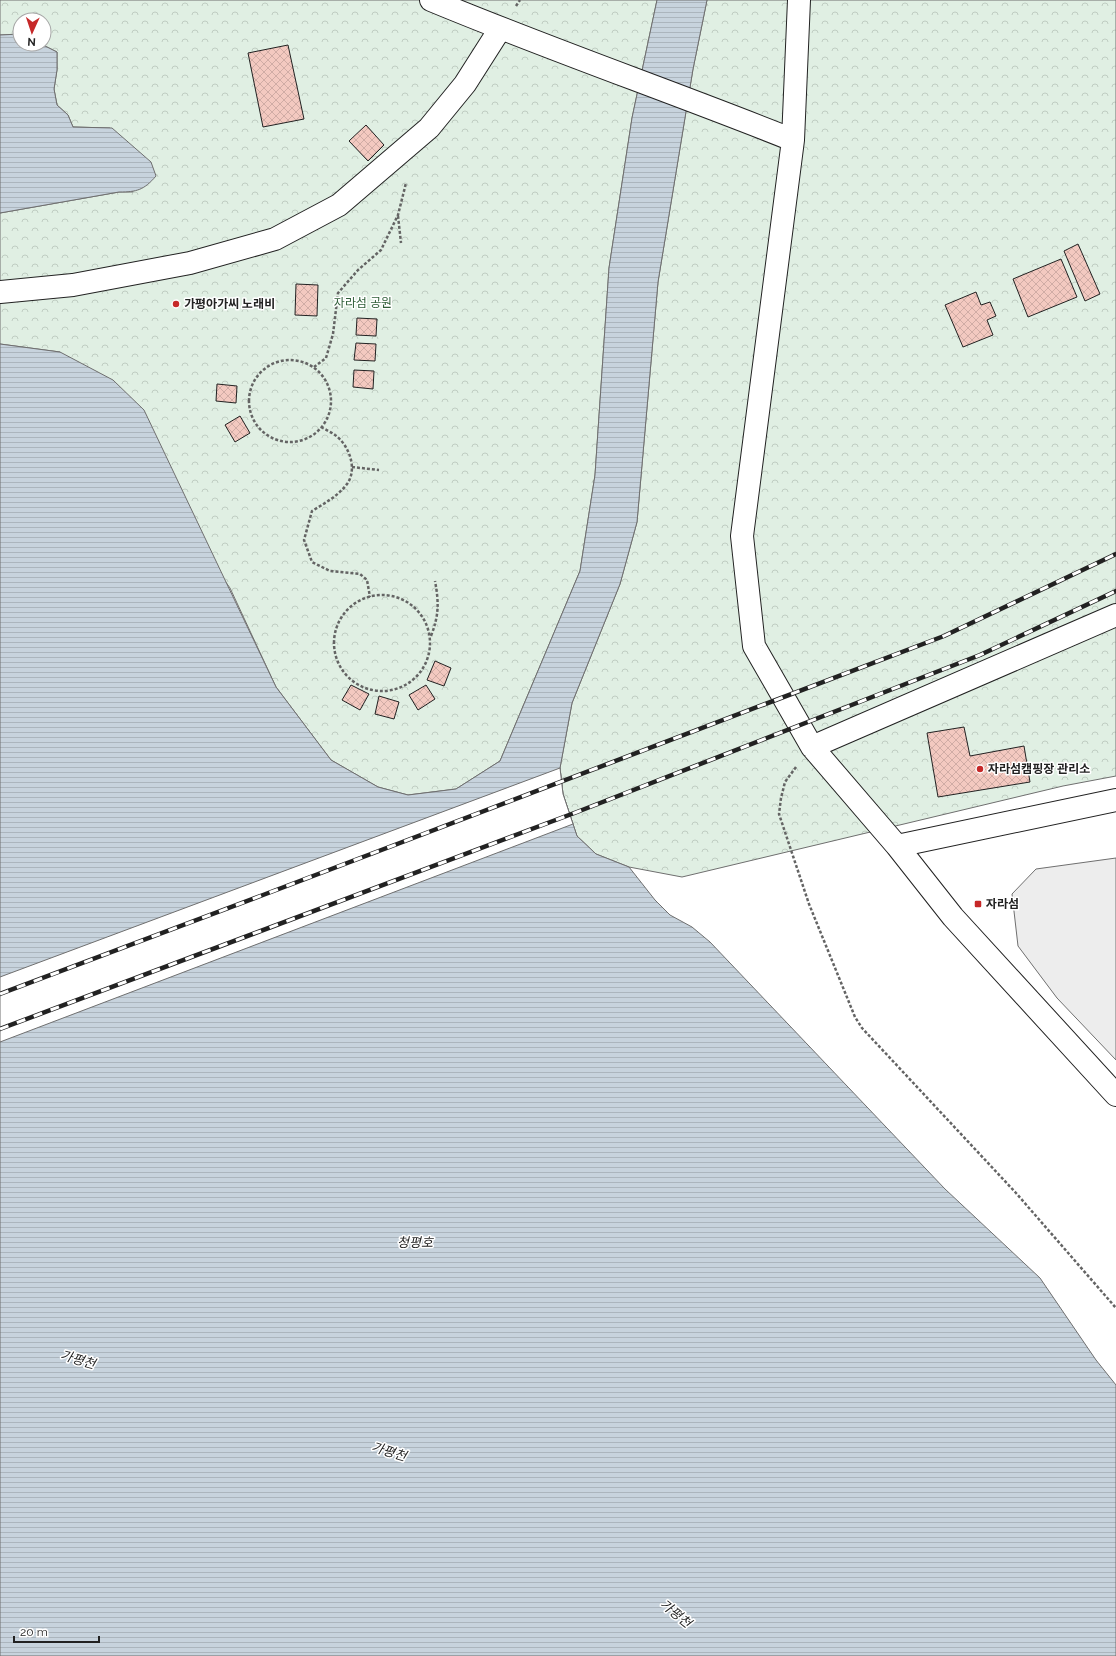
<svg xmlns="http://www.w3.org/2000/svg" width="1116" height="1656" viewBox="0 0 1116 1656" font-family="Raleway,'Noto Sans KR',sans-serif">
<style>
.park{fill:url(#park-crowns);stroke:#6f6f6f}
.parking{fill:#ededed;stroke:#6f6f6f}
.water{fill:url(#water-rules);stroke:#6f6f6f}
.pier{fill:#fff;stroke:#6f6f6f}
.building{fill:url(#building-cross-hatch);stroke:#222}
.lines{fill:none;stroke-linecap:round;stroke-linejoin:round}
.minor-casing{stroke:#222;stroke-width:24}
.path{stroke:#646464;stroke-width:2.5;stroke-dasharray:3 2;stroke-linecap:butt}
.minor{stroke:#fff;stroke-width:22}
.rail-casing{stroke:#222;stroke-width:4.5}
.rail{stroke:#fff;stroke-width:3;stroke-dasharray:9;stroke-linecap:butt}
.poi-dot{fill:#c62828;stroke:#fff;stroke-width:1.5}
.labels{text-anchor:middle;stroke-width:3;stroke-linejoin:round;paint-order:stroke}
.park-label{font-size:12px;fill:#2f5e38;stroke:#fff}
.poi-label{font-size:12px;font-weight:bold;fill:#222;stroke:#fff;text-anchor:start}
.water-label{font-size:13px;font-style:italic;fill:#222;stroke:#fff}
</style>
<defs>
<pattern id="park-crowns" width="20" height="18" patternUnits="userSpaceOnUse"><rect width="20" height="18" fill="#e0efe3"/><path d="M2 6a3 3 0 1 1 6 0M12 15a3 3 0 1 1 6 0" fill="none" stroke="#c0cdc2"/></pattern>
<pattern id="water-rules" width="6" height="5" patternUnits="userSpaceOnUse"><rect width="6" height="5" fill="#c7d3dd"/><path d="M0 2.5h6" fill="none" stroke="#abb5bd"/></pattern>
<pattern id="building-cross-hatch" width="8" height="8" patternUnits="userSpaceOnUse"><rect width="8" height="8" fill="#f3c9c0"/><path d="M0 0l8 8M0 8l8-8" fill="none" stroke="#d0aca5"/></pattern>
</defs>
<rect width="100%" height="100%" fill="#fff"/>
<!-- park -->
<path class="park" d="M 0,0 L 657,0 L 632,118 L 609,268 L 595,475 L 580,571 L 500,761 L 456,789 L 408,795 L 378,787 L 331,760 L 276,687 L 230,588 L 60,352 L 0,344 L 0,213 L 119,192 L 133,192 L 110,128 L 73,127 L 68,115 L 57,105 L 54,89 L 57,70 L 57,52 L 41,44 L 44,44 L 44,20 L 20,20 L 20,34 L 0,35 Z
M 707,0 L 1116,0 L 1116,776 L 1063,786 L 682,877 L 629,867 L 596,854 L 577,836 L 563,794 L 560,768 L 572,703 L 620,584 L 637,522 L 658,282 L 693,69 Z"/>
<!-- parking -->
<path class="parking" d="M 1116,858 L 1116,1060 L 1057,998 L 1018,946 L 1012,894 L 1036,869 Z"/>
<!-- water -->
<path class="water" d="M 657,0 L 707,0 L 693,69 L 658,282 L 637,522 L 620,584 L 572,703 L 560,768 L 563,794 L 577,836 L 596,854 L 629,867 L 655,900 L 670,915 L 692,927 L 710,942 L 945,1189 L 1040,1278 L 1096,1360 L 1116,1385 L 1116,1656 L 0,1656 L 0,344 L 60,352 L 113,380 L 144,410 L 276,687 L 331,760 L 378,787 L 408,795 L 456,789 L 500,761 L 580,571 L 595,475 L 609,268 L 632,118 Z
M 20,34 L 20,44 L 41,44 L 57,52 L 57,70 L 54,89 L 57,105 L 68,115 L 73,127 L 112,128 L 151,162 L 156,176 C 144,190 137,192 119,192 L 0,213 L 0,35 Z"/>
<!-- pier -->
<path class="pier" d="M 560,768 L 563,794 L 573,824 L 0,1042 L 0,977 Z"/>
<!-- building -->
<path class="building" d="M 288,45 L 304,119 L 263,127 L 248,53 Z
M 366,125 L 384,145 L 368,161 L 349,141 Z
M 1078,244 L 1100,294 L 1085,301 L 1064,251 Z
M 1061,259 L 1077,297 L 1028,317 L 1013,279 Z
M 296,284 L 318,285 L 317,316 L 295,315 Z
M 976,292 L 981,305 L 990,302 L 996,316 L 987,320 L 993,335 L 963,347 L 945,305 Z
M 357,318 L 377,319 L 376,336 L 356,335 Z
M 356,343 L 376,344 L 375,361 L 354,360 Z
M 354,370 L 374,371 L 373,389 L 353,387 Z
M 217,384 L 237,386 L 236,403 L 216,401 Z
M 240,416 L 250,433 L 235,442 L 225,425 Z
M 435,661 L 451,668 L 444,686 L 427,680 Z
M 351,685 L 369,694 L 360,710 L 342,700 Z
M 426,685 L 435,699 L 418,710 L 409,695 Z
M 379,696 L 399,702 L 394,719 L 375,714 Z
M 964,727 L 970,756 L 1024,746 L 1030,782 L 938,797 L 927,733 Z"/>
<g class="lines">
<defs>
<path id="minor" d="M 431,0 C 551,50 673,92 793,140
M 799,0 L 793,140 L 742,536 L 754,646 L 812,747 L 897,846 L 953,917 L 1116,1095
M 0,292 L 73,285 L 190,263 L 275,239 L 339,205 L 429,128 L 465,84 L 500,29
M 812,747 L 1116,615
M 897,846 L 1116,800"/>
</defs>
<!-- minor casing -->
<use href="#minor" class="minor-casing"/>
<!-- path -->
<path class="path" d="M 516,6 L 520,0
M 398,216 L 401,243
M249 401a41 41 0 1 1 82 0a41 41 0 1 1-82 0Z
M 314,367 L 326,358 L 333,334 L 338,293 L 358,270 L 381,250 L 398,215 L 406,183
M 321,427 C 326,430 331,432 335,435 C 349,445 358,469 347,484 C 338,496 325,503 312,511 L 304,540 L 312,562 L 330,571 L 360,574 L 367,580 L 370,597
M 352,467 L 379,470
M334 643a48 48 0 1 1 96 0a48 48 0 1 1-96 0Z
M 431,636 C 439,615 439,603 435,581
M 796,767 L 785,782 L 781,798 L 779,814 L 809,904 L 855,1017 L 862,1028 L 1016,1193 L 1116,1308"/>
<!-- minor -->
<use href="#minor" class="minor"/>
<defs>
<path id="rail" d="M 0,994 L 263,895 L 944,636 L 1116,554
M 0,1029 L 577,812 L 980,655 L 1116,591"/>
</defs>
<!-- rail casing -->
<use href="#rail" class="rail-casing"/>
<!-- rail -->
<use href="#rail" class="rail"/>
</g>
<!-- markers -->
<g class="poi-dot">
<circle cx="176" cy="304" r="4"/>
<circle cx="980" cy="769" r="4"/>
<rect x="974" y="900" width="8" height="8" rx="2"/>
</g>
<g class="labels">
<!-- park labels -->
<g class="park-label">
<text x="363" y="307">자라섬 공원</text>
</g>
<!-- poi labels -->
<g class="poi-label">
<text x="184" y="308">가평아가씨 노래비</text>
<text x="988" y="773">자라섬캠핑장 관리소</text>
<text x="986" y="908">자라섬</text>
</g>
<!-- water labels -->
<g class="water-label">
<text x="415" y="1247">청평호</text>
<text transform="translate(78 1359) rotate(16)" y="5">가평천</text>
<text transform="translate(389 1451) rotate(17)" y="5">가평천</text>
<text transform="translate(676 1613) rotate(39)" y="5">가평천</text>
</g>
</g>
<!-- north arrow -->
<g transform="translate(32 32) rotate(183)"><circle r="19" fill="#ffffff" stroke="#a7a7a7"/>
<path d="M0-3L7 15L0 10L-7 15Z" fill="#c62828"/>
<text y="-6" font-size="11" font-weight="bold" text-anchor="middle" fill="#222222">N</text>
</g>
<!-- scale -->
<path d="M14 1636v6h85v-6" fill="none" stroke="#222222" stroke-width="2"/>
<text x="20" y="1636" font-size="12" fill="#222222" stroke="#ffffff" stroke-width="3" paint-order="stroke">20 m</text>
</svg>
